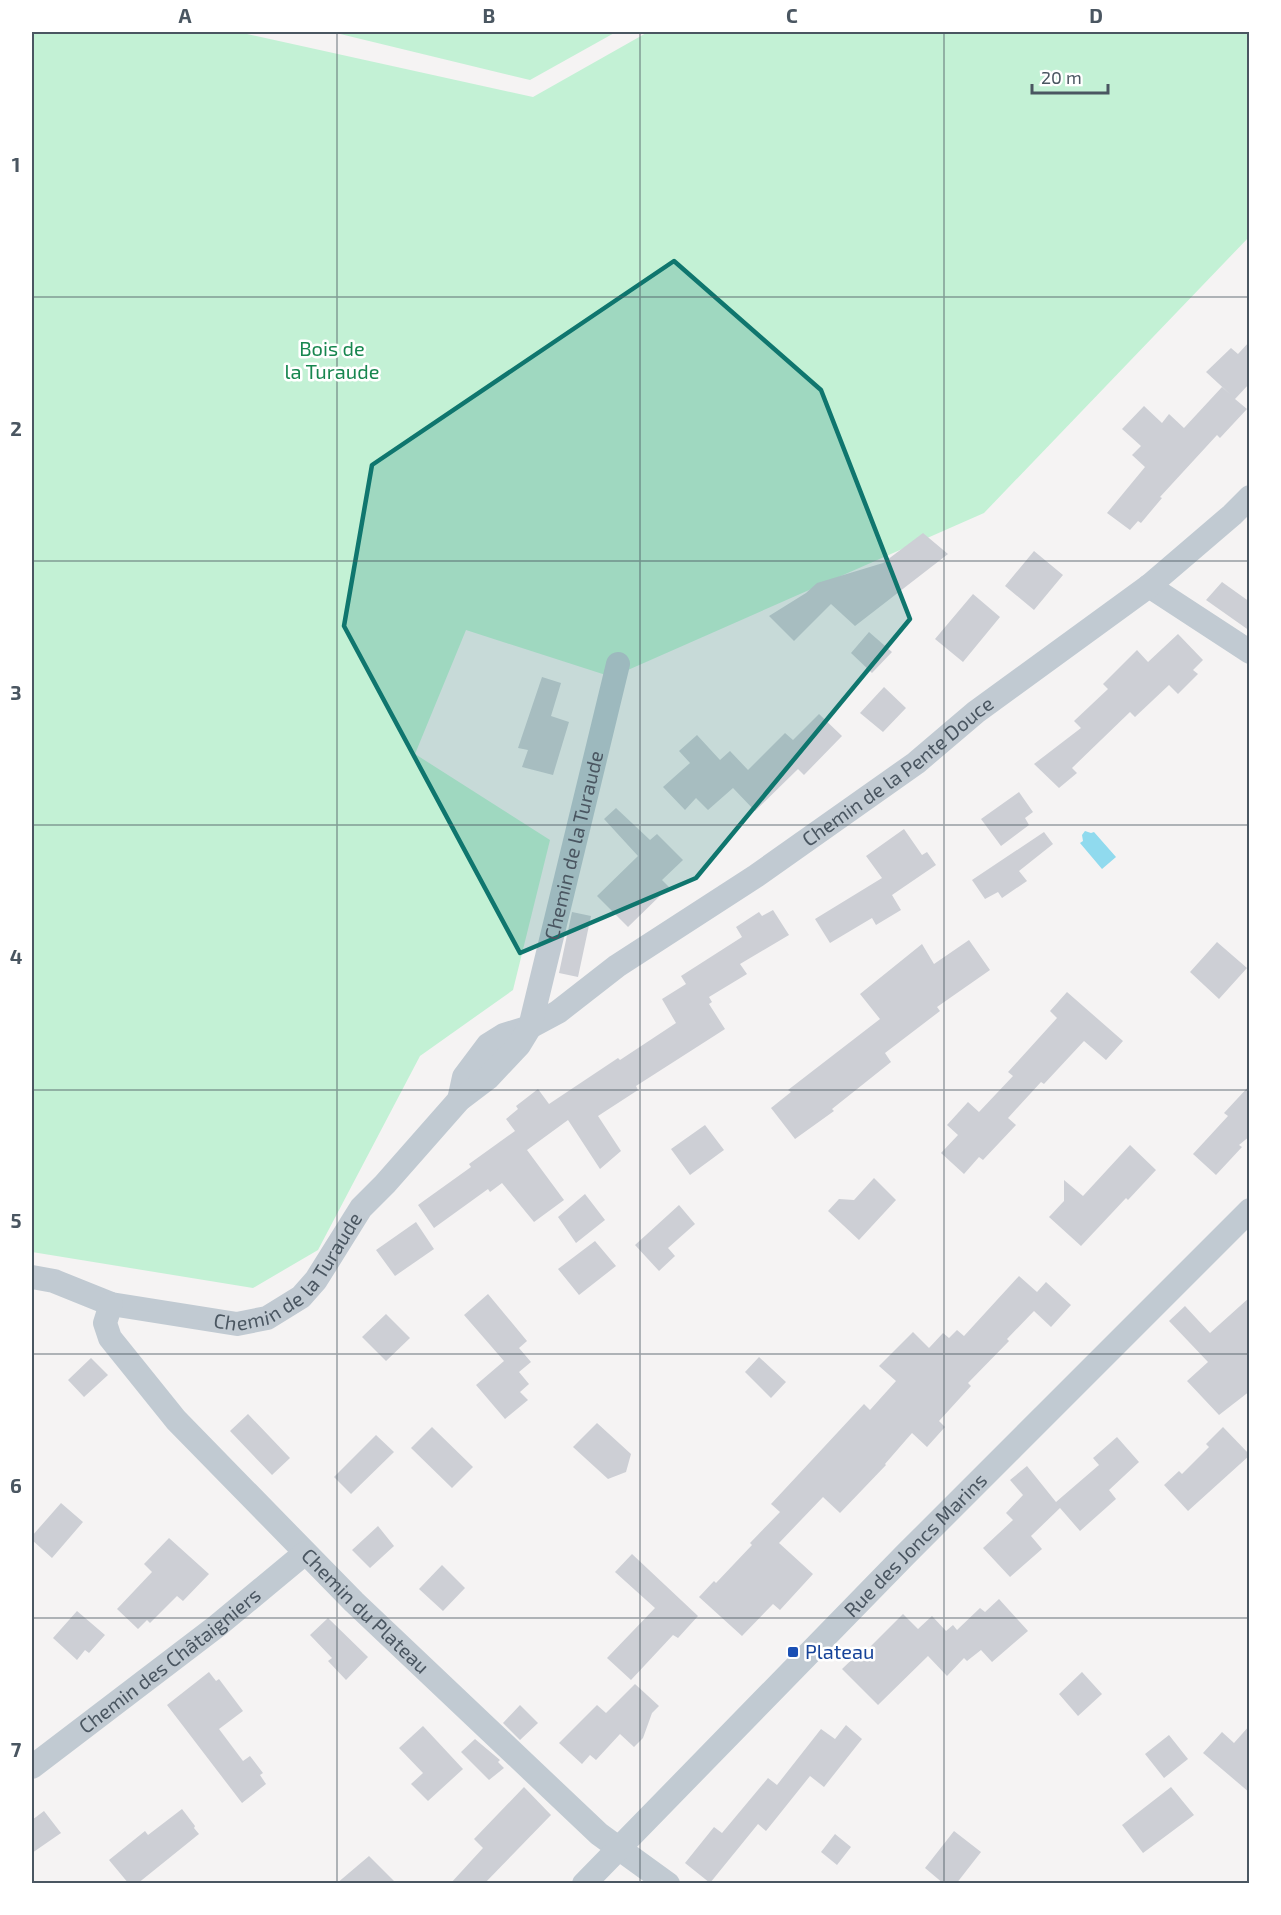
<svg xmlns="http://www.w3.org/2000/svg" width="1281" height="1915" viewBox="0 0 1281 1915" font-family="'Exo 2',sans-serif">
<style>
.green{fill:#c3f1d5}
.water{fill:#90daee}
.building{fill:#cdcfd5}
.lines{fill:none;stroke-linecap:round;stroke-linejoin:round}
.street{stroke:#c1cad2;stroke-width:24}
.marked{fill:#0f766e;fill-opacity:0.2;stroke:#0f766e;stroke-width:4.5;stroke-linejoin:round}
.grid{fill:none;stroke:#4a5661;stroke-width:1.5;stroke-opacity:0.55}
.transit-dot{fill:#1a4fb4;stroke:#fff;stroke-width:2}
.labels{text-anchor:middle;stroke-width:5;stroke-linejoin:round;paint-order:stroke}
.park-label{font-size:20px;fill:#17864f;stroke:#fff}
.street-label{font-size:20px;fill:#4a5661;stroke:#fff}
.transit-label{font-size:20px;fill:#164399;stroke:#fff;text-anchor:start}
.neatline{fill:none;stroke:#4a5661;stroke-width:2}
.grid-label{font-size:20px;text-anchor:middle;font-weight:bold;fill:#4a5661}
</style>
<rect width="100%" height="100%" fill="#f5f3f3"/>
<!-- green -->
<path class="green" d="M 32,32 L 238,32 L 533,97 L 648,32 L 1249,32 L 1249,237 L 984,513 L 612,677 L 466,630 L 415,754 L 550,840 L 513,990 L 420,1056 L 318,1250 L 253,1288 L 32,1252 Z
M 332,32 L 616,32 L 530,80 Z"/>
<!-- water -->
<path class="water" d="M 1085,831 L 1091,833 L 1094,832 L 1116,857 L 1102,869 L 1080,843 L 1083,841 L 1082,835 Z"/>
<!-- building -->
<path class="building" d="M 1250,341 L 1250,383 L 1235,399 L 1247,409 L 1220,438 L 1217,435 L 1160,497 L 1162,498 L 1141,523 L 1138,521 L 1130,530 L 1107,513 L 1145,467 L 1132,455 L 1141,446 L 1122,429 L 1144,406 L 1162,423 L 1169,414 L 1184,428 L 1222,387 L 1231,395 L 1206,372 L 1231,348 L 1238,354 Z
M 923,533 L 948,554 L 855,626 L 831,604 L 794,641 L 769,616 L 806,593 L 817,583 L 883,563 Z
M 1034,551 L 1063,575 L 1034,610 L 1005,586 Z
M 1222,582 L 1250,602 L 1250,631 L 1206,600 Z
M 973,594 L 1000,617 L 963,662 L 935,639 Z
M 869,632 L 892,652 L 872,673 L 851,653 Z
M 1178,634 L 1203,660 L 1193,670 L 1198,674 L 1178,694 L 1169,685 L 1135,717 L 1130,712 L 1072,768 L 1077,773 L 1059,788 L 1034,764 L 1081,728 L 1074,721 L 1108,689 L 1103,684 L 1137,650 L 1148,662 Z
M 542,677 L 561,683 L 551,716 L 569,722 L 553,775 L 522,767 L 528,750 L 518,748 Z
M 884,687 L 906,708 L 883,732 L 860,713 Z
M 819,714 L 842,736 L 804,775 L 798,769 L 755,811 L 733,788 L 708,810 L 696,798 L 685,810 L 663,787 L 690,763 L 679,751 L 697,735 L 720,760 L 730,751 L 748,770 L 785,733 L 793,740 Z
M 1019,792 L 1033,812 L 1025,818 L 1029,825 L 1001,846 L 981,819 Z
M 616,808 L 650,840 L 657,834 L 683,860 L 662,880 L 669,887 L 628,927 L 597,896 L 638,856 L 604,819 Z
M 904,829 L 922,855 L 927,852 L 936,865 L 892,895 L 901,910 L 876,925 L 872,918 L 830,943 L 815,919 L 882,878 L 866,856 Z
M 1044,832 L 1053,844 L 1019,871 L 1027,881 L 1002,898 L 998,892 L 985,899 L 972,880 Z
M 773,910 L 789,935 L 740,964 L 747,974 L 709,997 L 712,1002 L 709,1004 L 725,1029 L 636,1086 L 638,1090 L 598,1116 L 621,1151 L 600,1169 L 568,1120 L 527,1150 L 564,1200 L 534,1222 L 502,1183 L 490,1192 L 488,1189 L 434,1228 L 418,1205 L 471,1167 L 469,1164 L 515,1131 L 506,1119 L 518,1109 L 516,1106 L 538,1089 L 549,1104 L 618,1058 L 620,1060 L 676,1023 L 662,999 L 686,984 L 681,976 L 742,937 L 736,927 L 759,912 L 762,916 Z
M 572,912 L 591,916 L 578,977 L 559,973 Z
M 969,940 L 990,970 L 937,1007 L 940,1011 L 885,1053 L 891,1062 L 832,1109 L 834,1111 L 795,1139 L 771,1108 L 791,1092 L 788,1090 L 880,1019 L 860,994 L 922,944 L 934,964 Z
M 1217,942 L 1247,968 L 1219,999 L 1190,972 Z
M 1067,992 L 1123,1041 L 1106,1060 L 1084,1041 L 1044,1084 L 1041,1082 L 1008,1118 L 1016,1125 L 983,1160 L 979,1157 L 964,1174 L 941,1153 L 958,1135 L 947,1125 L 968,1102 L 979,1112 L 1013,1076 L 1008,1072 L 1057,1018 L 1050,1011 Z
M 1250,1085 L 1250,1136 L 1239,1145 L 1242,1147 L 1216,1175 L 1193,1154 L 1228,1116 L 1224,1113 Z
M 705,1125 L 724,1150 L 690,1175 L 671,1149 Z
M 1130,1145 L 1156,1170 L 1128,1200 L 1126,1198 L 1081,1246 L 1049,1217 L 1064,1201 L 1064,1180 L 1083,1196 Z
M 874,1178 L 896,1200 L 859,1240 L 828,1211 L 839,1199 L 854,1200 Z
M 585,1194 L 605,1220 L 576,1243 L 558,1217 Z
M 679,1205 L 695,1224 L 668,1248 L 675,1256 L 659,1271 L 635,1245 Z
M 416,1222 L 434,1249 L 395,1276 L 376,1250 Z
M 595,1241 L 616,1266 L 579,1295 L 558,1269 Z
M 1019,1276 L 1037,1292 L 1046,1282 L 1071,1305 L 1051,1327 L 1034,1311 L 1007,1339 L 1009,1341 L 968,1383 L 971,1386 L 939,1421 L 945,1427 L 927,1447 L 912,1433 L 885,1464 L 886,1465 L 840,1513 L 823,1497 L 779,1543 L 813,1574 L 780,1610 L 773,1604 L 742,1636 L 699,1597 L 714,1581 L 716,1583 L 752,1545 L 750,1543 L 780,1512 L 771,1504 L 864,1404 L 870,1410 L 896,1381 L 879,1366 L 913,1332 L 929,1348 L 943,1333 L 949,1338 L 957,1330 L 964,1336 Z
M 488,1294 L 527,1341 L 519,1348 L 531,1362 L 519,1372 L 529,1384 L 520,1392 L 528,1400 L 505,1419 L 476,1385 L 504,1361 L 464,1315 Z
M 1250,1297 L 1250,1391 L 1219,1415 L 1187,1381 L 1208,1362 L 1169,1321 L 1185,1306 L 1210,1333 Z
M 386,1314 L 410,1338 L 386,1361 L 362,1337 Z
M 759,1357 L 786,1382 L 771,1398 L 745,1372 Z
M 91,1358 L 108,1375 L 84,1397 L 68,1380 Z
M 248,1414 L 290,1458 L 272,1475 L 230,1431 Z
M 597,1423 L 631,1454 L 626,1472 L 608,1479 L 573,1447 Z
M 432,1427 L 473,1467 L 452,1488 L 411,1448 Z
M 1223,1427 L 1250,1455 L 1188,1511 L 1164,1485 L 1179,1471 L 1182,1474 L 1209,1447 L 1206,1444 Z
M 376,1435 L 394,1452 L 351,1494 L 334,1477 Z
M 1117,1437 L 1139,1462 L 1109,1490 L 1116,1499 L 1080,1531 L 1060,1508 L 1031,1536 L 1042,1549 L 1010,1577 L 983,1548 L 1013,1520 L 1006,1513 L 1023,1495 L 1010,1480 L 1027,1466 L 1056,1502 L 1099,1465 L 1093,1458 Z
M 61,1503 L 83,1522 L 52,1558 L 32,1540 L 32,1536 Z
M 378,1526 L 394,1546 L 370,1568 L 352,1550 Z
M 169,1538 L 209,1574 L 183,1601 L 177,1596 L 150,1623 L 147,1620 L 138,1629 L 117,1609 L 152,1572 L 144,1564 Z
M 632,1554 L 698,1616 L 678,1638 L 673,1635 L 631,1680 L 607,1658 L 655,1608 L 615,1572 Z
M 442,1565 L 465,1588 L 443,1611 L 419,1589 Z
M 999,1599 L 1028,1631 L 992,1662 L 981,1650 L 967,1661 L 964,1658 L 947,1676 L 928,1656 L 878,1705 L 842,1669 L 865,1647 L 867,1650 L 903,1614 L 918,1629 L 932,1616 L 946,1631 L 953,1625 L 957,1630 L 980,1608 L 985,1612 Z
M 77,1611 L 105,1635 L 89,1653 L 85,1650 L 77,1660 L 53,1638 Z
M 328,1618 L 368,1657 L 346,1680 L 328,1661 L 332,1658 L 310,1635 Z
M 209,1672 L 216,1681 L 219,1679 L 243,1711 L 219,1729 L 243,1761 L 250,1756 L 263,1773 L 260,1775 L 266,1784 L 242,1803 L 167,1705 Z
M 1082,1672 L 1102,1694 L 1078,1716 L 1059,1694 Z
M 635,1684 L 659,1706 L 652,1713 L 643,1738 L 634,1747 L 620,1734 L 596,1760 L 590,1755 L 582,1764 L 559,1743 L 597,1705 L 606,1713 Z
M 520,1705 L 538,1723 L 520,1740 L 503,1723 Z
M 846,1725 L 862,1739 L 824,1787 L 810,1776 L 766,1831 L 758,1824 L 710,1883 L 685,1863 L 714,1827 L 722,1833 L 768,1778 L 777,1785 L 821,1729 L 835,1739 Z
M 1250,1725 L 1250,1793 L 1203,1753 L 1222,1732 L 1234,1743 Z
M 423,1726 L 463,1769 L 428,1801 L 411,1784 L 423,1773 L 399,1748 Z
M 1169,1735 L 1188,1759 L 1164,1778 L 1145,1754 Z
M 475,1739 L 500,1760 L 498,1762 L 504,1768 L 489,1780 L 461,1752 Z
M 524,1787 L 551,1815 L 484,1884 L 450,1884 L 483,1848 L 474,1839 Z
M 1171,1787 L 1194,1815 L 1143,1853 L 1122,1825 Z
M 182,1809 L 195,1826 L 194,1828 L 199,1834 L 137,1884 L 129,1884 L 109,1860 L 145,1831 L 148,1835 Z
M 44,1811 L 61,1833 L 32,1853 L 32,1820 Z
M 954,1831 L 981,1852 L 956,1884 L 944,1884 L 925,1868 Z
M 835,1834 L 851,1847 L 837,1865 L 821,1852 Z
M 369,1856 L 397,1884 L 336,1884 Z"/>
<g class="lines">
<!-- street -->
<g class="street">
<path d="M 1149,586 L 1250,652"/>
<path id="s1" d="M 459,1100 L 464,1077 L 488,1045 L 504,1035 L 530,1027 L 558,1012 L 617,966 L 756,876 L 916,763 L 976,712 L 1149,586 L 1232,515 L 1250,497"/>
<path id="s2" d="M 32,1277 L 54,1281 L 111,1304 L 237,1324 L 267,1318 L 301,1297 L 316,1280 L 361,1208 L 385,1184 L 459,1100 L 488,1078 L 519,1045 L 530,1027 L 618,664"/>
<path id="s3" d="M 111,1304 L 105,1323 L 110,1338 L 176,1420 L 354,1602 L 599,1834 L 668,1884"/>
<path id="s4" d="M 32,1767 L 217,1626 L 305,1553"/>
<path id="s5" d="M 584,1884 L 905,1555 L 1250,1210"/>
</g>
</g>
<!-- marked area -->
<path class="marked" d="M 674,261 L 821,390 L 910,619 L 696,878 L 520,953 L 344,626 L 372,465 Z"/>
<!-- grid -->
<path class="grid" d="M 337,32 L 337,1884M 640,32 L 640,1884M 944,32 L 944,1884M 32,297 L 1250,297M 32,561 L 1250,561M 32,825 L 1250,825M 32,1090 L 1250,1090M 32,1354 L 1250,1354M 32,1618 L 1250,1618"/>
<!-- markers -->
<rect class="transit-dot" x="787" y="1646" width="12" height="12" rx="3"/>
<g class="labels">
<!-- park labels -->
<g class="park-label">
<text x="332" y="356">Bois de<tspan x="332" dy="23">la Turaude</tspan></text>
</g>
<!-- street labels -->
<g class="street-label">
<text dy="7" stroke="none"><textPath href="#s1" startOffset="558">Chemin de la Pente Douce</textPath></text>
<text dy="7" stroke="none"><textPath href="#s2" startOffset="825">Chemin de la Turaude</textPath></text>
<text dy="7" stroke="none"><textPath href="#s2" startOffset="285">Chemin de la Turaude</textPath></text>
<text dy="7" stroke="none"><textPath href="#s5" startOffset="474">Rue des Joncs Marins</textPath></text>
<text dy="7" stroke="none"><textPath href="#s3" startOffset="410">Chemin du Plateau</textPath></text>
<text dy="7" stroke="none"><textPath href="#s4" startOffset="174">Chemin des Châtaigniers</textPath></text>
</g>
<!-- transit labels -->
<g class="transit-label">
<text x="805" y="1659">Plateau</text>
</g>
</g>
<!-- border -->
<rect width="1281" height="1915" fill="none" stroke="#ffffff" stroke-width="66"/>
<!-- scale -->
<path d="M1032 84v9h76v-9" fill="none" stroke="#4a5661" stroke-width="3"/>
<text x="1041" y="84" font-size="18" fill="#4a5661" stroke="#ffffff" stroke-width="4.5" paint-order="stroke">20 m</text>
<rect x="33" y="33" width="1215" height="1849" class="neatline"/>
<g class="grid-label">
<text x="185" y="23">A</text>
<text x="489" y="23">B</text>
<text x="792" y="23">C</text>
<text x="1096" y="23">D</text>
<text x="16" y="172">1</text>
<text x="16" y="436">2</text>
<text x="16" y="700">3</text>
<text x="16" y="964">4</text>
<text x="16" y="1228">5</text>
<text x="16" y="1493">6</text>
<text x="16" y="1757">7</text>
</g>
</svg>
